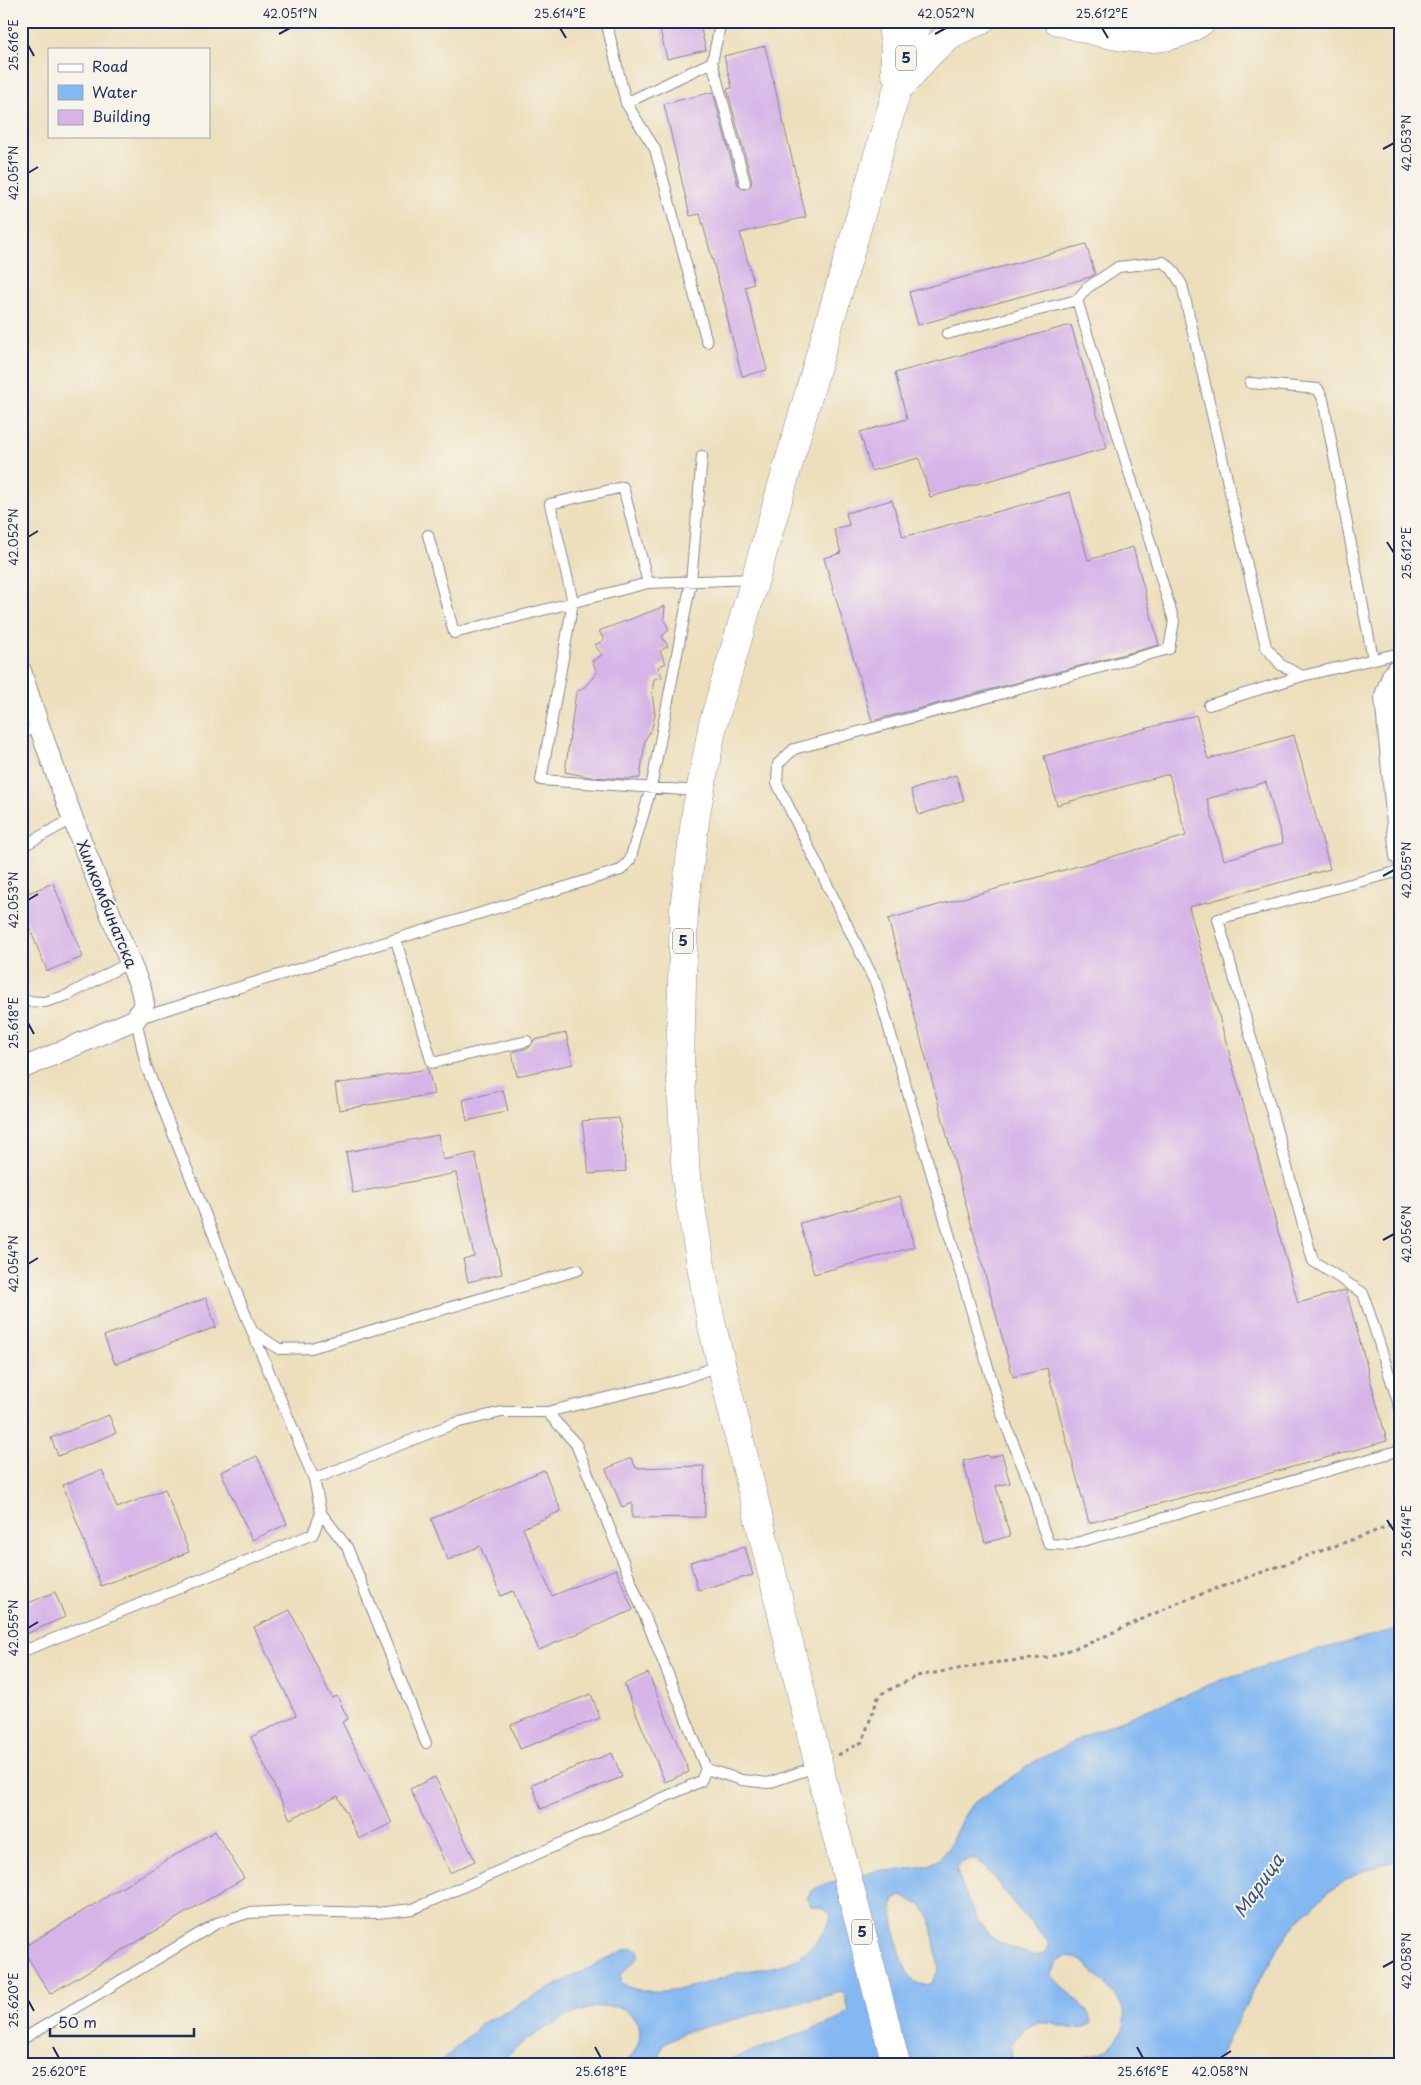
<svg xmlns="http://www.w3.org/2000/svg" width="1421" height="2085" viewBox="0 0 1421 2085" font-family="'Playpen Sans',sans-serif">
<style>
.water{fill:#83b8f2;stroke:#4f74a8;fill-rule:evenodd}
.building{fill:#d6b4e8;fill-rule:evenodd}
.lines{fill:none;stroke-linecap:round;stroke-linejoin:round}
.lane-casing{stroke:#84878d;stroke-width:12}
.street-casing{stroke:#84878d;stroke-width:22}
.primary-casing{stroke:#84878d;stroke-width:29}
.path{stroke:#84878d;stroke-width:3;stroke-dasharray:4 4;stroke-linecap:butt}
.lane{stroke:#fff;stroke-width:10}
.street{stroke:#fff;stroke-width:20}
.primary{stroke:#fff;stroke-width:28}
.ticks{fill:none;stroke:#1b2f5e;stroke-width:2}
.labels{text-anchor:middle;stroke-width:4;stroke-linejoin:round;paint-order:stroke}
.shield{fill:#f7f3e8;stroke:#5d6a87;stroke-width:1}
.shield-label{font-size:15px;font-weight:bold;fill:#1b2f5e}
.street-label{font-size:16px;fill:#1b2f5e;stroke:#f7f3e8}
.water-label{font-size:18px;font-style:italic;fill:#355183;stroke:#f7f3e8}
.neatline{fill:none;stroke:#1b2f5e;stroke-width:2}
.ticks-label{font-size:12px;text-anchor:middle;fill:#1b2f5e}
</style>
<rect width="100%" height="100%" fill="#f7f3e8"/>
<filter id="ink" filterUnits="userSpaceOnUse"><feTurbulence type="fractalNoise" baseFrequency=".02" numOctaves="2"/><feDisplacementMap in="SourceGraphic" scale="10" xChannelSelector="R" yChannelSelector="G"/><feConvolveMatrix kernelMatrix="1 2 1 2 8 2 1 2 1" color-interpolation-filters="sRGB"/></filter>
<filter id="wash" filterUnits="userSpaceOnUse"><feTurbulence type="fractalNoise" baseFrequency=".0096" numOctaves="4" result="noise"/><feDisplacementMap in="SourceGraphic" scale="20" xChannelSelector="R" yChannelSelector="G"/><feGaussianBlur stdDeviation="1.12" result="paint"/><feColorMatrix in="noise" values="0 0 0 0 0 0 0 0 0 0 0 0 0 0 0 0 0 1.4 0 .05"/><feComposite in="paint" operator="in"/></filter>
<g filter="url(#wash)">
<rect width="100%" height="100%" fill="#eddfbc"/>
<!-- water -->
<path class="water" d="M 1400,1628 L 1400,1861 C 1301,1876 1260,1978 1220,2056 L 1212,2064 L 1042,2064 C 1061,2060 1094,2059 1109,2048 C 1113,2045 1116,2040 1119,2036 C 1134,2015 1118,1999 1104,1983 C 1092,1969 1083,1957 1065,1956 L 1057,1961 L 1052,1975 C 1063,1991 1089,2003 1091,2023 C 1071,2041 1045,2007 1021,2033 C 1016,2038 1011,2042 1011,2049 C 1011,2058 1014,2060 1021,2064 L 718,2064 L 835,2021 L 849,2011 L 845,1995 L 841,1992 L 685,2032 L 663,2044 C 661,2051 658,2058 664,2064 L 625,2064 C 633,2055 639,2046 640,2034 C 640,2025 635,2017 627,2012 C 600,1992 543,2028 520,2045 C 514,2049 502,2062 496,2064 C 488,2066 450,2064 439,2064 L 481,2024 L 622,1951 L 633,1948 L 638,1950 L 639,1956 L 621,1975 L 621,1983 C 646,2000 693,1987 719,1979 C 726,1977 733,1973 741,1972 C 759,1968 777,1969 793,1960 C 809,1952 825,1934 831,1918 L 830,1913 L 822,1908 L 811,1906 L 807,1897 L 812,1891 L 824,1884 L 880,1870 L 894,1871 L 929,1865 L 940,1859 L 948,1849 L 962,1819 L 972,1804 L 1034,1762 L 1090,1733 L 1221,1680 L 1297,1656 ZM 970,1860 L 976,1860 L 984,1866 L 1020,1911 L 1048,1942 L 1049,1948 C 1043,1957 1036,1957 1026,1953 C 1016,1950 1006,1946 997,1941 C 977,1928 966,1896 958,1875 L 956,1866 L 962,1862 ZM 901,1896 L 921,1905 L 930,1918 L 939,1969 L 931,1984 C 923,1986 915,1984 910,1977 C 901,1965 889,1914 894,1900 Z"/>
<g id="blocks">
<!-- building -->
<path class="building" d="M 658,21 L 699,21 L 706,50 L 667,59 Z
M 765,46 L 806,217 L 740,233 L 754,284 L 745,287 L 767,370 L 742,376 L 726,313 L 727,312 L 700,214 L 690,216 L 664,104 L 713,92 L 738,185 L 743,189 L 747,189 L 751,185 L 752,181 L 727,89 L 732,88 L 724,56 Z
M 1086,244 L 1095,274 L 1090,277 L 918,325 L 909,292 Z
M 1071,325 L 1107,448 L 930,497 L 919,458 L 871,471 L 860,432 L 907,419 L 895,373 Z
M 1070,492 L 1088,560 L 1133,547 L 1159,645 L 872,721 L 824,558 L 841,553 L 834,529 L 849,525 L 846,513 L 892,500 L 903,537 Z
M 665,606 L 664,618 L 669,630 L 662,636 L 668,646 L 660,651 L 666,663 L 658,667 L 662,677 L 654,679 L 652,693 L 655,714 L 652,728 L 645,740 L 640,778 L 629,779 L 591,777 L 565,772 L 576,692 L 586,686 L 597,672 L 592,661 L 602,655 L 595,645 L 604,640 L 599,631 Z
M 1196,715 L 1208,759 L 1294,735 L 1330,869 L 1189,907 L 1298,1303 L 1346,1290 L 1387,1441 L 1089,1523 L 1047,1368 L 1013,1377 L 888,919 L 1186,836 L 1169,774 L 1057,805 L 1044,756 ZM 1266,782 L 1283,843 L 1224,860 L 1207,799 Z
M 956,775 L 964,800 L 919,815 L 911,790 Z
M 53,883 L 83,957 L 47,971 L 21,907 L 21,896 Z
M 566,1033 L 573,1064 L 517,1076 L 512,1052 L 529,1048 L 534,1040 Z
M 428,1069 L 434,1094 L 339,1110 L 335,1084 Z
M 503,1090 L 508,1111 L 467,1121 L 463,1100 Z
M 619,1118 L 626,1171 L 589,1174 L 582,1121 Z
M 438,1135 L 443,1160 L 475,1153 L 502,1274 L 468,1282 L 463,1259 L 474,1256 L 456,1173 L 353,1193 L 346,1152 Z
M 900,1196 L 914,1247 L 814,1274 L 800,1223 Z
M 206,1298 L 216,1327 L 115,1364 L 104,1336 Z
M 109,1415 L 116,1433 L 58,1456 L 51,1438 Z
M 1002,1454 L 1010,1483 L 996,1486 L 1010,1536 L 985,1543 L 963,1461 L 988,1455 L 989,1458 Z
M 257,1456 L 287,1524 L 252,1540 L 221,1472 Z
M 631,1458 L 636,1468 L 704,1466 L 705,1517 L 632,1518 L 632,1503 L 622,1507 L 606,1469 Z
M 102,1470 L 117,1508 L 165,1489 L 189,1552 L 101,1586 L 63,1485 Z
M 544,1470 L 561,1511 L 523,1528 L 552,1596 L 616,1569 L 633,1610 L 539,1650 L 513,1591 L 501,1596 L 480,1546 L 448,1560 L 431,1519 Z
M 745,1547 L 753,1575 L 698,1590 L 690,1562 Z
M 55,1592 L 65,1617 L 26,1634 L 21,1623 L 21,1606 Z
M 290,1610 L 332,1698 L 337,1696 L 348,1719 L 342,1722 L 392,1823 L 359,1839 L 338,1796 L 290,1819 L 251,1737 L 296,1715 L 254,1627 Z
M 648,1673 L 689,1772 L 665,1782 L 624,1684 Z
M 591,1694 L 600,1718 L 520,1749 L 511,1725 Z
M 612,1753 L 622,1777 L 541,1809 L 532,1784 Z
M 435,1777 L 475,1861 L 450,1873 L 410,1789 Z
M 215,1831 L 244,1878 L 50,1994 L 22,1948 Z"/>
</g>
</g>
<g filter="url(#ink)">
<use href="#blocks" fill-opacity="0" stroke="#84878d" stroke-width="1"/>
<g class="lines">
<defs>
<path id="lane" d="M 606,21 L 626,103 L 655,149 L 707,342
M 721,21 L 712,62 L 745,183
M 626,103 L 712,62
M 1077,300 L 1174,621 L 1169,649 L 794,749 L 778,764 L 777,783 L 876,984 L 1002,1415 L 1033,1492 L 1042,1526 L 1049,1544 L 1069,1545 L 1397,1451 L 1400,1447
M 947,334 L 1077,300 L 1087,288 L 1118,267 L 1163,262 L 1172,269 L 1182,285 L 1266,647 L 1281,665 L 1302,676
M 1250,383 L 1318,389 L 1323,399 L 1373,659
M 428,535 L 454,633 L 648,583 L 753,579
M 648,583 L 623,487 L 550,504 L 573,602 L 541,780 L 699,791
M 1209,705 L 1302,676 L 1400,653
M 21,733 L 39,728
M 21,847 L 72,819
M 1400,871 L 1218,919 L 1313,1261 L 1363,1293 L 1400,1408
M 396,940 L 432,1063 L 527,1041
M 21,996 L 24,1001 L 45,1002 L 68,995 L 130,962
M 252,1331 L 279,1349 L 311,1348 L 578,1270
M 547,1412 L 680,1380 L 720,1365
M 314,1479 L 455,1423 L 502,1412 L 547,1412 L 576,1444 L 706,1769 L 742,1780 L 768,1783 L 818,1766
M 321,1513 L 347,1547 L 426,1743
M 21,1652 L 313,1534 L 321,1513 L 314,1479 L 252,1331 L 146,1066 L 136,1019 L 621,870 L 630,860 L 651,788 L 691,582 L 702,456
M 21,2040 L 217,1923 L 248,1913 L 292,1911 L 377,1913 L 413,1909 L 701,1781 L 706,1769"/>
<path id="street" d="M 1400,666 L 1392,676 L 1385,696 L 1400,856
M 21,671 C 55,779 98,884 141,989 L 144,1004 L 136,1019 L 21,1069"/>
<path id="primary" d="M 891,21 L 895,45 L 895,72
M 1058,21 C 1105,34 1158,53 1202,21
M 904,83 C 925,57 946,31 980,21
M 896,2064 L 827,1799 L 711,1322 L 686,1179 L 680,1060 L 684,909 L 696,813 L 713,724 L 917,21"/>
</defs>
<!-- lane casing -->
<use href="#lane" class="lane-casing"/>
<!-- street casing -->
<use href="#street" class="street-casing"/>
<!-- primary casing -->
<use href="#primary" class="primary-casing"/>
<!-- path -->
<path class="path" d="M 838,1755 L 862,1742 L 879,1695 L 917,1676 L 991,1663 L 1050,1657 L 1092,1642 L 1182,1601 L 1371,1533 L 1400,1521"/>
<!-- lane -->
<use href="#lane" class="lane"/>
<!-- street -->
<use href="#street" class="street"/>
<!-- primary -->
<use href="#primary" class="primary"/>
</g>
</g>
<!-- ticks -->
<path class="ticks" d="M 560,28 L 566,38M 1102,28 L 1108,38M 279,34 L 290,28M 935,34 L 946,28M 28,45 L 34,56M 1383,149 L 1394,143M 28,173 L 38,167M 28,537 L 38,531M 1387,542 L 1394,553M 1383,876 L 1394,870M 28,900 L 38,894M 28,1023 L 34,1034M 1383,1240 L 1394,1234M 28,1264 L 38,1258M 1387,1520 L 1394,1531M 28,1628 L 38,1622M 1383,1967 L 1394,1961M 28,2000 L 34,2011M 53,2047 L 59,2058M 595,2047 L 601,2058M 1137,2047 L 1143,2058M 1220,2058 L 1231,2051"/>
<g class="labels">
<!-- shield labels -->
<g class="shield">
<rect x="896" y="45.5" width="20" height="25" rx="4"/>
<rect x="673" y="928.5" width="20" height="25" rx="4"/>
<rect x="852" y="1919.5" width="20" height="25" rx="4"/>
</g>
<g class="shield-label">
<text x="906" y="63">5</text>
<text x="683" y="946">5</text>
<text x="862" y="1937">5</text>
</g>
<!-- street labels -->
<g class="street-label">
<text transform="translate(107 904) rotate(68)" y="6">Химкомбинатска</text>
</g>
<!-- water labels -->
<g class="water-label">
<text transform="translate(1259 1886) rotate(-55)" y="6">Марица</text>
</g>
</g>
<!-- margin -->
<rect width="1421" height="2085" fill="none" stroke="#f7f3e8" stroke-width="55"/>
<!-- legend -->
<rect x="48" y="48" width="162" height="90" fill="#f7f3e8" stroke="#9fa5b1"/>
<rect x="58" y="64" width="25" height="8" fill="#ffffff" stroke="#9fa5b1"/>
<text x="92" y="72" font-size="15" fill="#1b2f5e">Road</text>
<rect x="58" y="85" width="25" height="15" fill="#83b8f2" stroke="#9fa5b1"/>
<text x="92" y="98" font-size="15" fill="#1b2f5e">Water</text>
<rect x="58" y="110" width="25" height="15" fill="#d6b4e8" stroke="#9fa5b1"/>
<text x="92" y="122" font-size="15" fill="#1b2f5e">Building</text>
<!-- scale -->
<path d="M50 2028v8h144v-8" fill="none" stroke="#1b2f5e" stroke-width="2.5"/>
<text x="58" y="2028" font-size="15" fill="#1b2f5e" stroke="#f7f3e8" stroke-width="4" paint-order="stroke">50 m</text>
<rect x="28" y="28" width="1366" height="2030" class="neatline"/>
<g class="ticks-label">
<text x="290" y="18">42.051°N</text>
<text x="560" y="18">25.614°E</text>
<text x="946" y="18">42.052°N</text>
<text x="1102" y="18">25.612°E</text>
<text transform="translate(14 45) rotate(-90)" y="4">25.616°E</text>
<text transform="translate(1407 143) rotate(-90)" y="4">42.053°N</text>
<text transform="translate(14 173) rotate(-90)" y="4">42.051°N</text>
<text transform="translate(14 537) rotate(-90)" y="4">42.052°N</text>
<text transform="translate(1407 553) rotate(-90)" y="4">25.612°E</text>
<text transform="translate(1407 870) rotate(-90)" y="4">42.055°N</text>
<text transform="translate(14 900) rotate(-90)" y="4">42.053°N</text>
<text transform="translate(14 1023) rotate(-90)" y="4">25.618°E</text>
<text transform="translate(1407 1234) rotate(-90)" y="4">42.056°N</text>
<text transform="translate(14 1264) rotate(-90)" y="4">42.054°N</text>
<text transform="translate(1407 1531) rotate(-90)" y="4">25.614°E</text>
<text transform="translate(14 1628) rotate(-90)" y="4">42.055°N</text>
<text transform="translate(1407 1961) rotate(-90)" y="4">42.058°N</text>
<text transform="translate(14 2000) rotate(-90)" y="4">25.620°E</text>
<text x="59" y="2076">25.620°E</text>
<text x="601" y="2076">25.618°E</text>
<text x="1143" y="2076">25.616°E</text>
<text x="1220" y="2076">42.058°N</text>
</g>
</svg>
